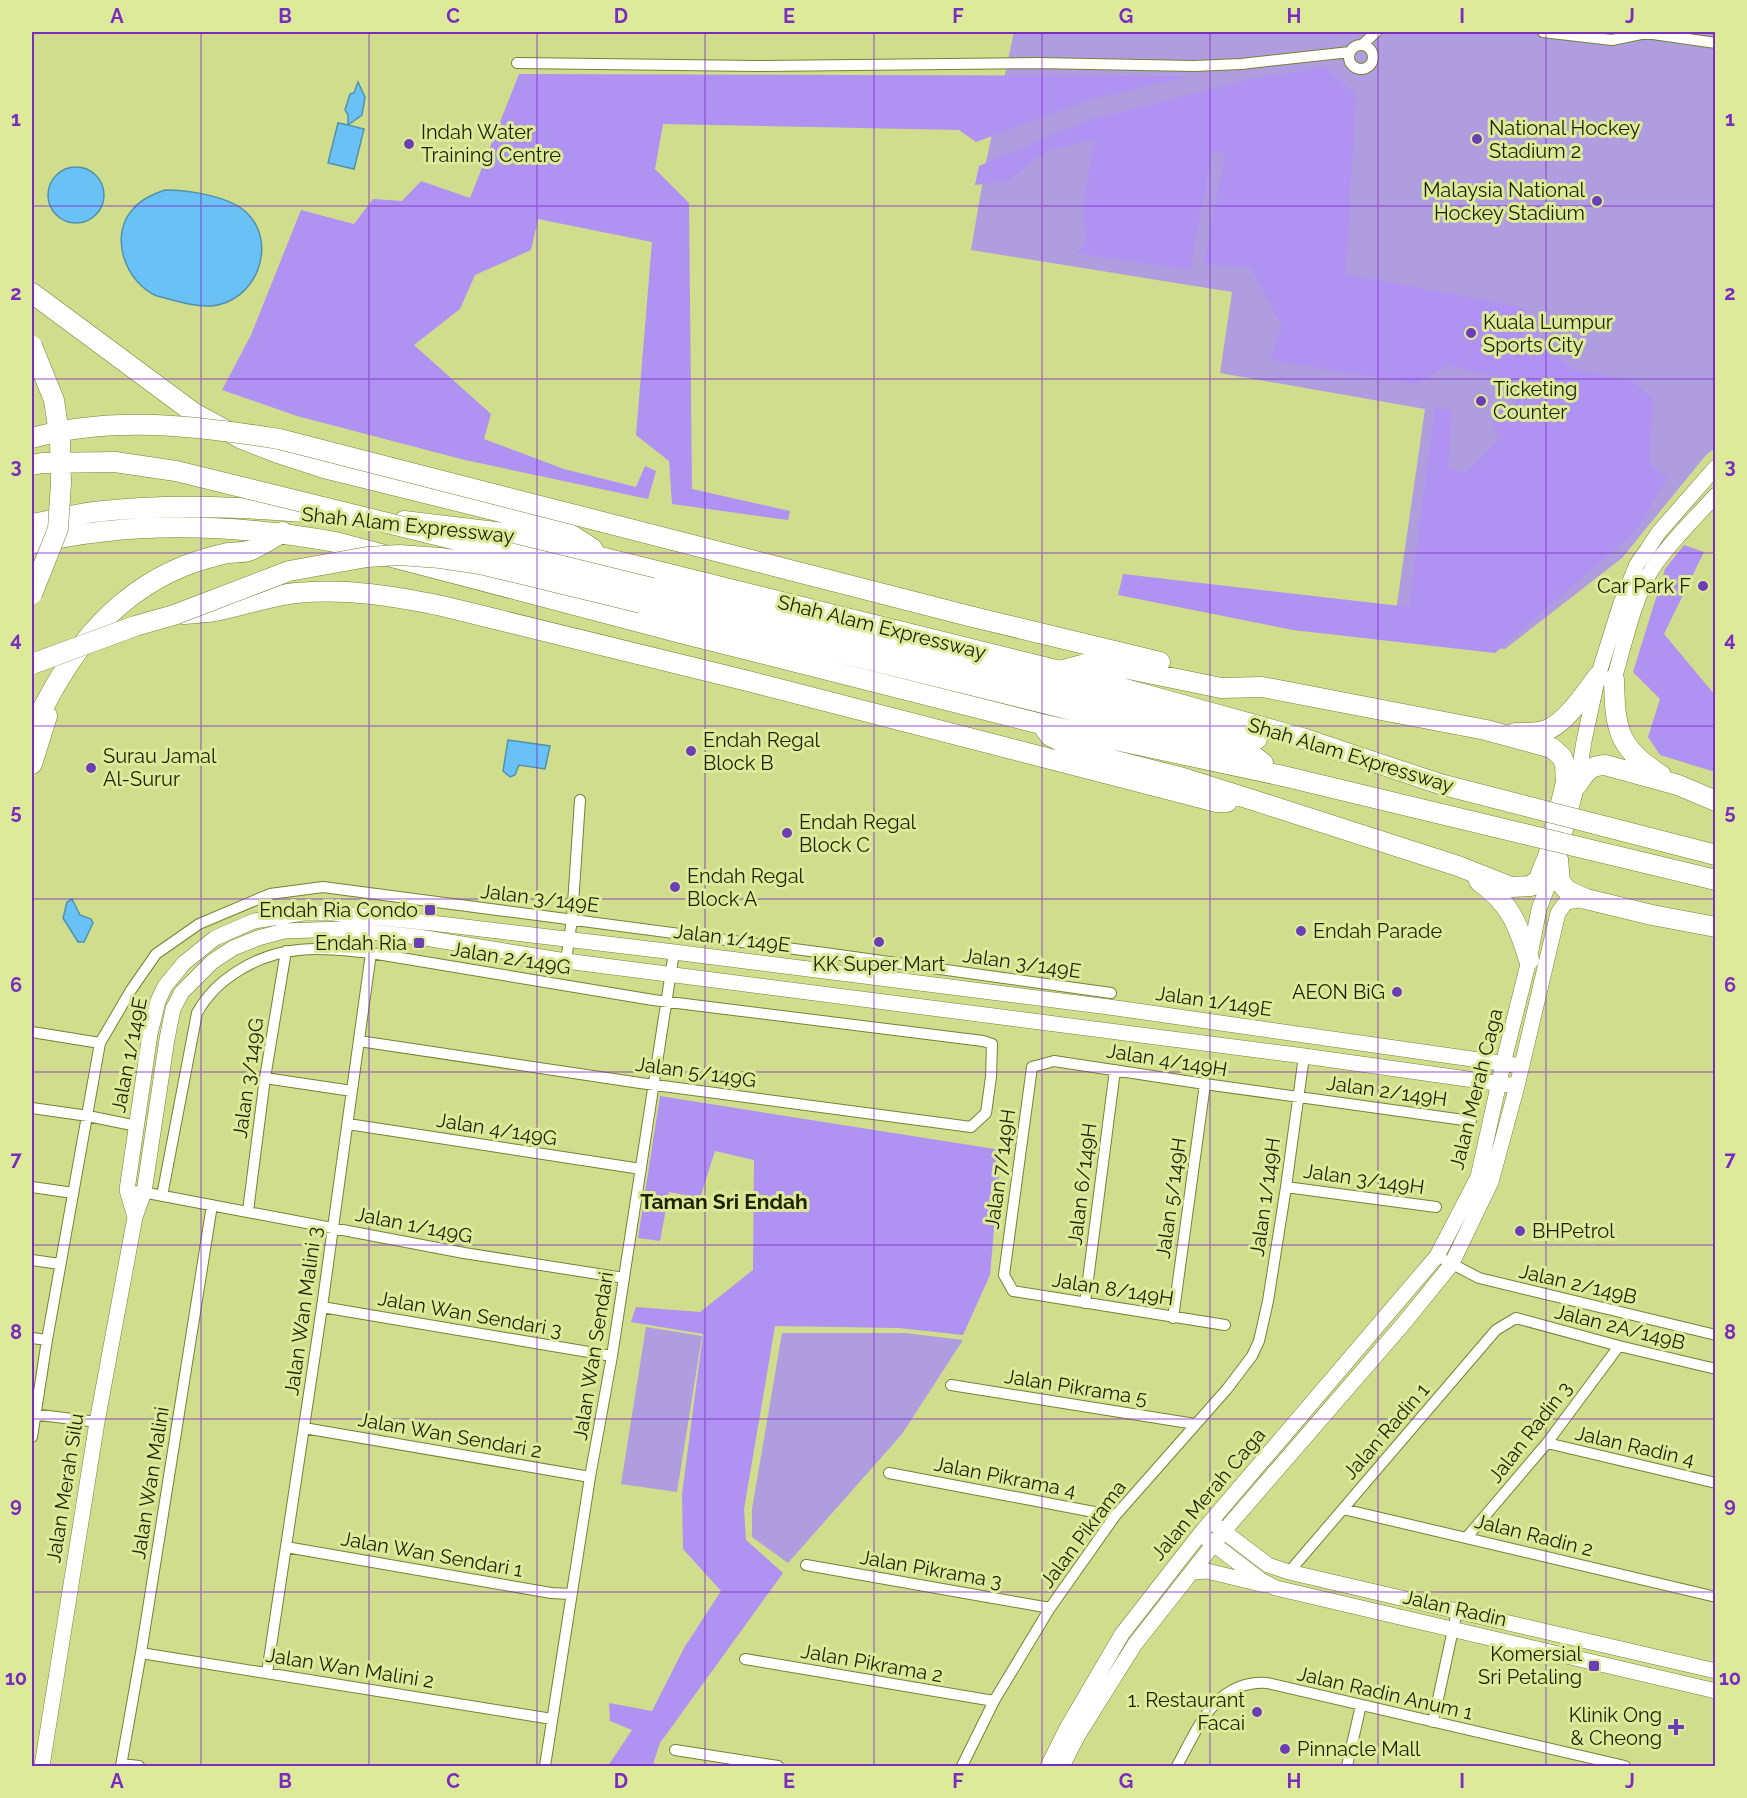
<svg xmlns="http://www.w3.org/2000/svg" width="1747" height="1798" viewBox="0 0 1747 1798" font-family="Raleway,sans-serif">
<style>
.green{fill:#b09de0}
.forest{fill:#b092f3}
.water{fill:#6ac1f5;stroke:#5391ac;stroke-width:1.5}
.lines{fill:none;stroke-linecap:round;stroke-linejoin:round}
.street-casing{stroke:#778234;stroke-width:12}
.secondary-casing{stroke:#778234;stroke-width:16}
.highway-casing{stroke:#778234;stroke-width:21}
.street{stroke:#fff;stroke-width:10}
.secondary{stroke:#fff;stroke-width:15}
.highway{stroke:#fff;stroke-width:20}
.highway-bridge-casing{stroke:#778234;stroke-width:21;stroke-linecap:butt}
.highway-bridge{stroke:#fff;stroke-width:20}
.grid{fill:none;stroke:#7b2cbf;stroke-width:1.5;stroke-opacity:0.55}
.poi-dot{fill:#6c3eb5;stroke:#dcea9a;stroke-width:2}
.labels{text-anchor:middle;stroke-width:6;stroke-linejoin:round;paint-order:stroke}
.poi-label{font-size:20px;fill:#1e2202;stroke:#dcea9a;text-anchor:start}
.street-label{font-size:20px;fill:#1e2202;stroke:#dcea9a}
.neighbourhood-label{font-size:21px;font-weight:bold;fill:#1e2202;stroke:#dcea9a}
.neatline{fill:none;stroke:#7b2cbf;stroke-width:2}
.grid-label{font-size:20px;text-anchor:middle;font-weight:bold;fill:#7b2cbf}
</style>
<rect width="100%" height="100%" fill="#cfdd8d"/>
<!-- green -->
<path class="green" d="M 1014,32 L 1715,32 L 1715,448 L 1706,455 L 1622,558 L 1505,649 L 1393,632 L 1425,409 L 1220,373 L 1232,292 L 971,250 L 986,162 Z
M 646,1327 L 702,1336 L 677,1492 L 621,1484 Z
M 782,1333 L 905,1333 L 963,1340 L 902,1434 L 788,1563 L 752,1537 L 752,1509 Z"/>
<!-- forest -->
<path class="forest" d="M 1325,67 L 1356,95 L 1346,274 L 1525,308 L 1543,344 L 1573,369 L 1632,381 L 1653,399 L 1649,463 L 1667,478 L 1635,532 L 1495,653 L 1293,630 L 1118,595 L 1123,574 L 1409,607 L 1435,407 L 1452,411 L 1448,469 L 1465,473 L 1498,440 L 1492,417 L 1516,402 L 1498,377 L 1447,365 L 1418,384 L 1270,360 L 1282,326 L 1251,268 L 1204,264 L 1225,154 L 1212,152 L 1190,270 L 1076,253 L 1086,244 L 1083,209 L 1094,140 L 1048,150 L 1007,181 L 975,185 L 979,166 L 1088,120 L 1255,78 Z
M 519,74 L 1190,76 L 1093,99 L 976,142 L 959,130 L 663,124 L 655,169 L 689,203 L 692,489 L 790,511 L 788,520 L 672,504 L 669,461 L 636,435 L 652,242 L 538,219 L 531,250 L 475,275 L 460,309 L 414,345 L 491,414 L 484,439 L 564,469 L 636,487 L 645,466 L 656,471 L 648,499 L 465,460 L 297,416 L 222,390 L 251,335 L 301,210 L 354,224 L 373,199 L 402,201 L 421,181 L 470,198 Z
M 1684,545 L 1704,552 L 1664,634 L 1715,695 L 1715,772 L 1660,755 L 1648,737 L 1660,699 L 1633,672 L 1665,569 Z
M 660,1096 L 1001,1150 L 990,1275 L 963,1335 L 899,1328 L 775,1326 L 744,1509 L 746,1540 L 783,1573 L 660,1743 L 653,1764 L 651,1766 L 608,1766 L 632,1730 L 610,1721 L 609,1703 L 652,1711 L 684,1648 L 721,1591 L 683,1549 L 682,1494 L 703,1334 L 631,1322 L 636,1307 L 700,1312 L 753,1270 L 754,1160 L 715,1151 L 700,1198 L 669,1192 L 660,1241 L 638,1238 Z"/>
<!-- water -->
<path class="water" d="M 358,82 L 365,97 L 362,115 L 348,125 L 364,129 L 354,169 L 328,163 L 338,123 L 348,125 L 348,115 L 345,110 L 350,94 L 354,93 Z
M48 195a28 28 0 1 1 56 0a28 28 0 1 1-56 0Z
M 165,190 C 188,190 230,196 247,213 C 279,245 255,303 211,306 C 193,307 174,300 157,296 C 126,283 108,236 133,209 C 141,199 153,194 165,190 Z
M 508,740 L 550,746 L 545,769 L 519,765 L 515,775 L 510,777 L 503,771 Z
M 72,899 L 80,915 L 91,919 L 93,923 L 84,942 L 78,942 L 63,918 L 67,902 Z"/>
<g class="lines">
<defs>
<path id="street" d="M 1543,32 L 1612,40 L 1641,34 L 1653,34 L 1716,43
M 1362,45 L 1376,32
M1349 57a12 12 0 1 1 24 0a12 12 0 1 1-24 0Z
M 517,63 L 757,66 L 1038,63 L 1194,66 L 1241,64 L 1350,52
M 566,961 L 572,919 L 580,800
M 32,1032 L 100,1043
M 265,1078 L 352,1091
M 32,1108 L 88,1116 L 137,1126
M 348,1124 L 641,1169
M 32,1187 L 73,1193
M 1286,1187 L 1436,1207
M 137,1191 L 464,1253 L 624,1278
M 162,1196 L 197,1013 C 207,995 220,982 238,971 C 282,943 322,948 371,953 L 653,1000 L 983,1041 L 992,1044 L 991,1077 L 986,1113 L 971,1127 L 640,1083 L 359,1041
M 248,1211 L 265,1078 L 286,951
M 1437,1256 L 1479,1278 L 1716,1335
M 32,1260 L 60,1264
M 1085,1303 L 1115,1070
M 322,1307 L 612,1356
M 1173,1318 L 1205,1084
M 1225,1325 L 1013,1291 L 1004,1275 L 1032,1067 L 1054,1061 L 1205,1084 L 1471,1121
M 32,1338 L 47,1340
M 951,1385 L 1195,1424
M 32,1414 L 97,1422
M 304,1428 L 590,1477
M 32,1437 L 47,1340 L 100,1043 L 131,990 L 156,954 L 199,924 L 270,894 L 323,887 L 825,953 L 1111,993
M 1547,1443 L 1716,1483
M 889,1473 L 1115,1516
M 1343,1509 L 1716,1597
M 1467,1537 L 1547,1443 L 1619,1346
M 286,1547 L 551,1593 L 571,1594
M 806,1565 L 1050,1608
M 1289,1572 L 1496,1330 L 1516,1318 L 1619,1346 L 1716,1369
M 141,1653 L 552,1719
M 745,1659 L 994,1701
M 267,1673 L 322,1307 L 371,953
M 1433,1722 L 1457,1611
M 675,1750 L 778,1766
M 122,1764 L 139,1766
M 121,1766 L 141,1653 L 212,1205
M 545,1766 L 590,1477 L 612,1356 L 674,952
M 962,1766 L 994,1701 L 1050,1608 L 1115,1516 L 1227,1389 L 1252,1356 L 1259,1341 L 1268,1301 L 1286,1187 L 1304,1056
M 1177,1766 C 1198,1728 1215,1680 1267,1683 L 1625,1766
M 1347,1766 L 1361,1705"/>
<path id="secondary" d="M 1614,679 C 1624,646 1634,598 1652,569 C 1670,542 1694,519 1716,495
M 135,1217 L 127,1190 L 150,1034 L 158,1001 L 165,986 L 184,963 L 215,938 L 254,921 L 303,913 L 332,913 L 423,922 L 674,952 L 1109,1007 L 1521,1066
M 1218,1527 L 1268,1565 L 1289,1572 L 1716,1671
M 1207,1539 L 1262,1581 L 1276,1588 L 1716,1691
M 1193,1572 L 1207,1571 L 1265,1585
M 42,1766 L 97,1422 L 135,1217 L 144,1192 L 167,1039 L 173,1009 L 182,992 L 212,962 L 233,948 L 258,938 L 284,931 L 341,929 L 419,937 L 566,961 L 1304,1056 L 1517,1086
M 1048,1766 L 1067,1728 L 1122,1634 L 1200,1534 L 1437,1256 L 1478,1177 L 1504,1060 L 1529,960 L 1539,909 L 1558,859 L 1577,785 L 1584,741 L 1598,676 L 1621,603 L 1637,564 L 1647,550 L 1659,532 L 1716,467
M 1062,1766 L 1078,1735 L 1135,1644 L 1224,1531 L 1404,1323 L 1451,1265 L 1491,1182 L 1517,1086 L 1558,913 L 1566,902 L 1586,899"/>
<path id="highway" d="M 32,293 L 194,413 L 242,439 L 278,453 L 324,468 L 558,526 L 593,549
M 404,521 L 504,533 L 1060,671 L 1302,738 L 1440,784
M 32,524 C 52,520 73,515 94,512 C 171,503 251,507 327,514
M 32,544 C 130,520 235,524 335,542 L 681,633 L 1041,724 L 1283,776
M 652,588 L 1257,739
M 641,603 L 1252,755 L 1263,763
M 183,614 C 193,613 205,613 215,611 C 242,606 268,596 296,593 C 345,588 394,596 442,606 L 748,681 L 1217,802 L 1227,802
M 973,617 L 1160,662
M 1614,679 C 1615,728 1617,748 1661,775
M 1045,729 L 1050,736 L 1085,753 L 1183,778 L 1256,801 L 1458,866 L 1511,887 L 1531,886 L 1539,879 L 1548,856 L 1566,782 L 1565,765 L 1562,757 L 1552,748 L 1486,730 L 1262,687 L 1221,688 L 1119,667 L 1086,664 L 1060,671
M 32,731 C 65,659 108,597 184,566 C 197,561 214,556 228,553 C 236,552 244,553 251,550 C 262,545 273,538 283,532
M 1515,733 C 1526,733 1539,734 1549,729 C 1568,720 1586,692 1598,676
M 32,764 L 47,716
M 1577,785 C 1586,772 1588,766 1605,765 L 1678,785 L 1716,801
M 1558,859 L 1560,882 L 1568,891 L 1586,899 L 1652,915 L 1716,927
M 1479,881 C 1510,903 1518,924 1529,960"/>
</defs>
<!-- street casing -->
<use href="#street" class="street-casing"/>
<!-- secondary casing -->
<use href="#secondary" class="secondary-casing"/>
<!-- highway casing -->
<use href="#highway" class="highway-casing"/>
<!-- street -->
<use href="#street" class="street"/>
<!-- secondary -->
<use href="#secondary" class="secondary"/>
<!-- highway -->
<use href="#highway" class="highway"/>
<defs>
<path id="highway-bridge" d="M 32,346 L 54,400 L 60,441 L 61,483 L 58,529 L 32,594
M 32,438 C 113,415 197,426 279,439 L 973,617
M 32,465 L 42,463 L 115,462 L 176,471 L 652,588
M 32,664 L 135,626 L 174,615 L 289,571 L 367,557 L 399,555 L 440,558 L 480,564 L 641,603
M 1283,776 L 1716,880
M 1440,784 L 1716,855"/>
</defs>
<!-- highway-bridge casing -->
<use href="#highway-bridge" class="highway-bridge-casing"/>
<!-- highway-bridge -->
<use href="#highway-bridge" class="highway-bridge"/>
</g>
<!-- grid -->
<path class="grid" d="M 201,32 L 201,1766M 369,32 L 369,1766M 537,32 L 537,1766M 705,32 L 705,1766M 874,32 L 874,1766M 1042,32 L 1042,1766M 1210,32 L 1210,1766M 1378,32 L 1378,1766M 1546,32 L 1546,1766M 32,206 L 1716,206M 32,379 L 1716,379M 32,553 L 1716,553M 32,726 L 1716,726M 32,899 L 1716,899M 32,1072 L 1716,1072M 32,1245 L 1716,1245M 32,1419 L 1716,1419M 32,1592 L 1716,1592"/>
<!-- markers -->
<g class="poi-dot">
<circle cx="1477" cy="139" r="6"/>
<circle cx="409" cy="144" r="6"/>
<circle cx="1597" cy="201" r="6"/>
<circle cx="1471" cy="333" r="6"/>
<circle cx="1481" cy="401" r="6"/>
<circle cx="1703" cy="586" r="6"/>
<circle cx="691" cy="751" r="6"/>
<circle cx="91" cy="768" r="6"/>
<circle cx="787" cy="833" r="6"/>
<circle cx="675" cy="887" r="6"/>
<rect x="424" y="904" width="12" height="12" rx="3"/>
<circle cx="1301" cy="931" r="6"/>
<circle cx="879" cy="942" r="6"/>
<rect x="413" y="937" width="12" height="12" rx="3"/>
<circle cx="1397" cy="992" r="6"/>
<circle cx="1520" cy="1231" r="6"/>
<rect x="1588" y="1660" width="12" height="12" rx="3"/>
<circle cx="1257" cy="1712" r="6"/>
<path d="M1673 1718h6v6h6v6h-6v6h-6v-6h-6v-6h6z"/>
<circle cx="1285" cy="1749" r="6"/>
</g>
<g class="labels">
<!-- poi labels -->
<g class="poi-label">
<text x="1489" y="135">National Hockey<tspan x="1489" dy="23">Stadium 2</tspan></text>
<text x="421" y="139">Indah Water<tspan x="421" dy="23">Training Centre</tspan></text>
<text x="1585" y="197" text-anchor="end">Malaysia National<tspan x="1585" dy="23">Hockey Stadium</tspan></text>
<text x="1483" y="329">Kuala Lumpur<tspan x="1483" dy="23">Sports City</tspan></text>
<text x="1493" y="396">Ticketing<tspan x="1493" dy="23">Counter</tspan></text>
<text x="1691" y="593" text-anchor="end">Car Park F</text>
<text x="703" y="747">Endah Regal<tspan x="703" dy="23">Block B</tspan></text>
<text x="103" y="763">Surau Jamal<tspan x="103" dy="23">Al-Surur</tspan></text>
<text x="799" y="829">Endah Regal<tspan x="799" dy="23">Block C</tspan></text>
<text x="687" y="883">Endah Regal<tspan x="687" dy="23">Block A</tspan></text>
<text x="418" y="917" text-anchor="end">Endah Ria Condo</text>
<text x="1313" y="938">Endah Parade</text>
<text x="407" y="950" text-anchor="end">Endah Ria</text>
<text x="879" y="971" text-anchor="middle">KK Super Mart</text>
<text x="1385" y="999" text-anchor="end">AEON BiG</text>
<text x="1532" y="1238">BHPetrol</text>
<text x="1582" y="1661" text-anchor="end">Komersial<tspan x="1582" dy="23">Sri Petaling</tspan></text>
<text x="1245" y="1707" text-anchor="end">1. Restaurant<tspan x="1245" dy="23">Facai</tspan></text>
<text x="1662" y="1722" text-anchor="end">Klinik Ong<tspan x="1662" dy="23">&amp; Cheong</tspan></text>
<text x="1297" y="1756">Pinnacle Mall</text>
</g>
<!-- street labels -->
<g class="street-label">
<text transform="translate(408 525) rotate(6)" y="7">Shah Alam Expressway</text>
<text transform="translate(882 627) rotate(14)" y="7">Shah Alam Expressway</text>
<text transform="translate(1351 755) rotate(17)" y="7">Shah Alam Expressway</text>
<text transform="translate(540 898) rotate(7)" y="7">Jalan 3/149E</text>
<text transform="translate(732 938) rotate(7)" y="7">Jalan 1/149E</text>
<text transform="translate(511 958) rotate(9)" y="7">Jalan 2/149G</text>
<text transform="translate(1022 963) rotate(8)" y="7">Jalan 3/149E</text>
<text transform="translate(1214 1001) rotate(8)" y="7">Jalan 1/149E</text>
<text transform="translate(129 1055) rotate(-79)" y="7">Jalan 1/149E</text>
<text transform="translate(1167 1060) rotate(9)" y="7">Jalan 4/149H</text>
<text transform="translate(696 1072) rotate(8)" y="7">Jalan 5/149G</text>
<text transform="translate(248 1078) rotate(-82)" y="7">Jalan 3/149G</text>
<text transform="translate(1476 1089) rotate(-76)" y="7">Jalan Merah Caga</text>
<text transform="translate(1387 1091) rotate(8)" y="7">Jalan 2/149H</text>
<text transform="translate(497 1129) rotate(9)" y="7">Jalan 4/149G</text>
<text transform="translate(1000 1169) rotate(-82)" y="7">Jalan 7/149H</text>
<text transform="translate(1364 1179) rotate(8)" y="7">Jalan 3/149H</text>
<text transform="translate(1082 1184) rotate(-83)" y="7">Jalan 6/149H</text>
<text transform="translate(1265 1197) rotate(-82)" y="7">Jalan 1/149H</text>
<text transform="translate(1171 1198) rotate(-82)" y="7">Jalan 5/149H</text>
<text transform="translate(414 1225) rotate(11)" y="7">Jalan 1/149G</text>
<text transform="translate(1578 1284) rotate(13)" y="7">Jalan 2/149B</text>
<text transform="translate(1113 1289) rotate(9)" y="7">Jalan 8/149H</text>
<text transform="translate(303 1311) rotate(-82)" y="7">Jalan Wan Malini 3</text>
<text transform="translate(470 1314) rotate(10)" y="7">Jalan Wan Sendari 3</text>
<text transform="translate(1620 1327) rotate(14)" y="7">Jalan 2A/149B</text>
<text transform="translate(593 1356) rotate(-81)" y="7">Jalan Wan Sendari</text>
<text transform="translate(1076 1387) rotate(9)" y="7">Jalan Pikrama 5</text>
<text transform="translate(1386 1431) rotate(-49)" y="7">Jalan Radin 1</text>
<text transform="translate(1530 1432) rotate(-52)" y="7">Jalan Radin 3</text>
<text transform="translate(450 1435) rotate(10)" y="7">Jalan Wan Sendari 2</text>
<text transform="translate(1635 1446) rotate(13)" y="7">Jalan Radin 4</text>
<text transform="translate(1005 1477) rotate(11)" y="7">Jalan Pikrama 4</text>
<text transform="translate(150 1483) rotate(-81)" y="7">Jalan Wan Malini</text>
<text transform="translate(65 1488) rotate(-81)" y="7">Jalan Merah Silu</text>
<text transform="translate(1208 1494) rotate(-50)" y="7">Jalan Merah Caga</text>
<text transform="translate(1083 1534) rotate(-53)" y="7">Jalan Pikrama</text>
<text transform="translate(1534 1535) rotate(14)" y="7">Jalan Radin 2</text>
<text transform="translate(432 1554) rotate(10)" y="7">Jalan Wan Sendari 1</text>
<text transform="translate(931 1569) rotate(10)" y="7">Jalan Pikrama 3</text>
<text transform="translate(1455 1608) rotate(13)" y="7">Jalan Radin</text>
<text transform="translate(872 1663) rotate(10)" y="7">Jalan Pikrama 2</text>
<text transform="translate(350 1668) rotate(9)" y="7">Jalan Wan Malini 2</text>
<text transform="translate(1385 1693) rotate(13)" y="7">Jalan Radin Anum 1</text>
</g>
<!-- neighbourhood labels -->
<g class="neighbourhood-label">
<text x="724" y="1209">Taman Sri Endah</text>
</g>
</g>
<!-- border -->
<rect width="1747" height="1798" fill="none" stroke="#dcea9a" stroke-width="66"/>
<rect x="33" y="33" width="1681" height="1732" class="neatline"/>
<g class="grid-label">
<text x="117" y="23">A</text>
<text x="285" y="23">B</text>
<text x="453" y="23">C</text>
<text x="621" y="23">D</text>
<text x="789" y="23">E</text>
<text x="958" y="23">F</text>
<text x="1126" y="23">G</text>
<text x="1294" y="23">H</text>
<text x="1462" y="23">I</text>
<text x="1630" y="23">J</text>
<text x="16" y="126">1</text>
<text x="1730" y="126">1</text>
<text x="16" y="300">2</text>
<text x="1730" y="300">2</text>
<text x="16" y="473">3</text>
<text x="1730" y="473">3</text>
<text x="16" y="646">4</text>
<text x="1730" y="646">4</text>
<text x="16" y="819">5</text>
<text x="1730" y="819">5</text>
<text x="16" y="992">6</text>
<text x="1730" y="992">6</text>
<text x="16" y="1166">7</text>
<text x="1730" y="1166">7</text>
<text x="16" y="1339">8</text>
<text x="1730" y="1339">8</text>
<text x="16" y="1512">9</text>
<text x="1730" y="1512">9</text>
<text x="16" y="1685">10</text>
<text x="1730" y="1685">10</text>
<text x="117" y="1788">A</text>
<text x="285" y="1788">B</text>
<text x="453" y="1788">C</text>
<text x="621" y="1788">D</text>
<text x="789" y="1788">E</text>
<text x="958" y="1788">F</text>
<text x="1126" y="1788">G</text>
<text x="1294" y="1788">H</text>
<text x="1462" y="1788">I</text>
<text x="1630" y="1788">J</text>
</g>
</svg>
